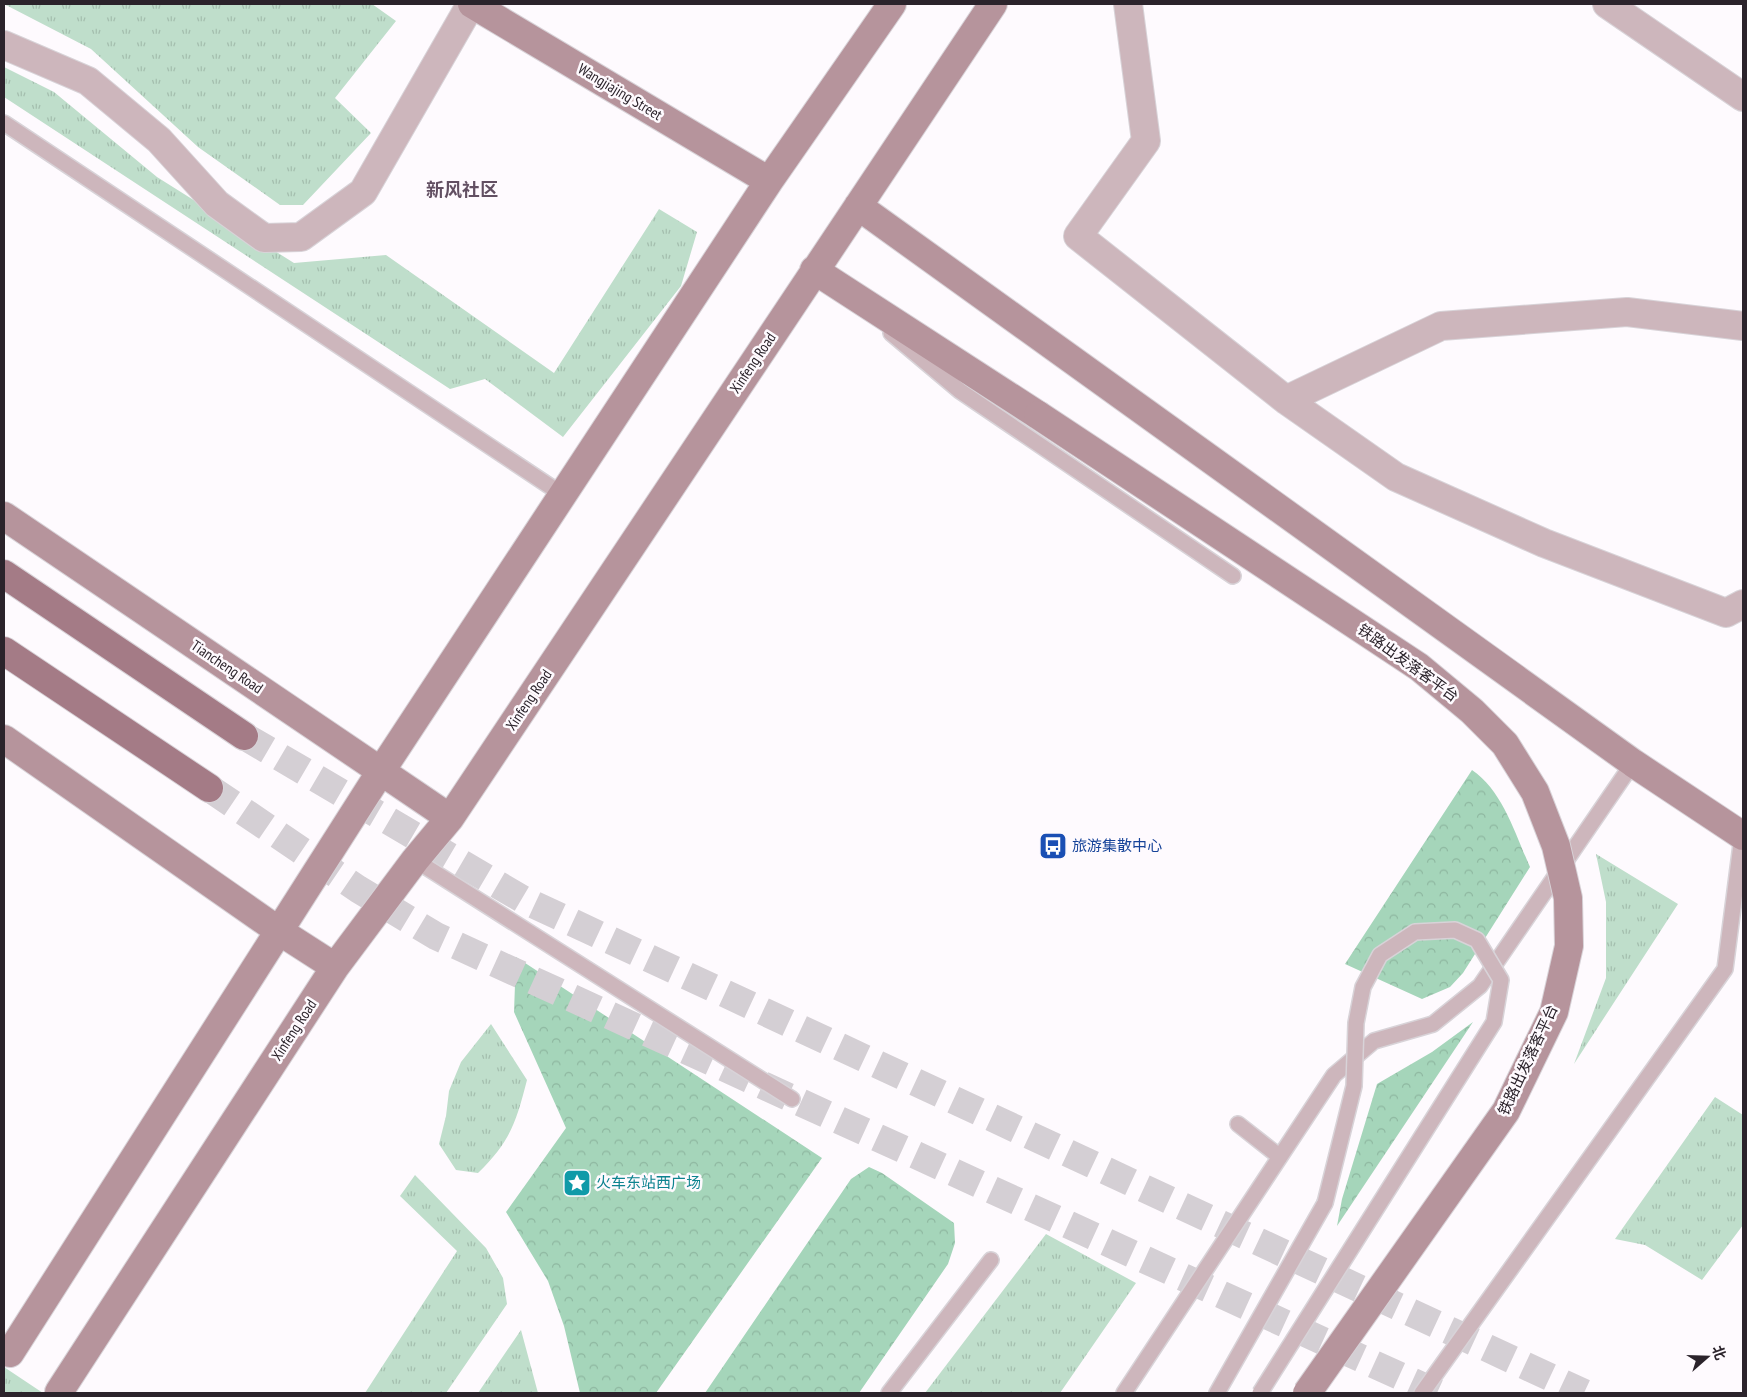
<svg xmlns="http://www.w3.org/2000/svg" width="1747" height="1397" viewBox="0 0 1747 1397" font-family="'PT Sans Narrow','Noto Sans SC',sans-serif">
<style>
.grass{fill:url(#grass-tufts)}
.forest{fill:url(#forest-crowns)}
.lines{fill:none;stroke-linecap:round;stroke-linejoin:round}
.primary-tunnel{stroke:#d4cfd4;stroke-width:28;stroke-dasharray:28 14;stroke-linecap:butt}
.lane-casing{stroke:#d8d3d8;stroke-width:18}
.street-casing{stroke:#d8d3d8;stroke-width:30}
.secondary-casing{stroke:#d8d3d8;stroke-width:30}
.primary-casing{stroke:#d8d3d8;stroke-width:30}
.lane{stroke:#cdb6bc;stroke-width:15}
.street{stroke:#cdb6bc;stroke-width:28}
.secondary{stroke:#b6949c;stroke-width:28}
.primary{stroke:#a47b86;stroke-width:28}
.lane-bridge-casing{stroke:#d8d3d8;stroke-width:18;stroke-linecap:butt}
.secondary-bridge-casing{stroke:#d8d3d8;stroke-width:30;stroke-linecap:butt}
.lane-bridge{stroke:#cdb6bc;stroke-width:15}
.secondary-bridge{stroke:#b6949c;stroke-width:28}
.labels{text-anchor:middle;stroke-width:5;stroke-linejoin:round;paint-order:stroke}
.street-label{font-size:15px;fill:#2b232b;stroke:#fefafe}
.transit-label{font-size:15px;fill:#164399;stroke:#fefafe;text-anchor:start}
.culture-label{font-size:15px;fill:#0d838f;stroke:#fefafe;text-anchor:start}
.quarter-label{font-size:18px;font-weight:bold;fill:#624f62;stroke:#fefafe}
</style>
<defs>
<pattern id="grass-tufts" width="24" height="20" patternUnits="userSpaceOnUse" patternTransform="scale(1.25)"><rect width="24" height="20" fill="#bfdecb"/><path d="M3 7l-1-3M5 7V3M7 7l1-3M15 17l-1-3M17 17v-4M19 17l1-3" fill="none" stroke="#a4beae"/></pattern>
<pattern id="forest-crowns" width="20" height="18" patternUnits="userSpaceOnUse" patternTransform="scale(1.25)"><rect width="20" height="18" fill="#a5d5ba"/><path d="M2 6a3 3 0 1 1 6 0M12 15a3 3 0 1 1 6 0" fill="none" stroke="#8eb7a0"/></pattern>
</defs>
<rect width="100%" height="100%" fill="#fefafe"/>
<!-- grass -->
<path class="grass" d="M 4,4 L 372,4 L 396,21 L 335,98 L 371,133 L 303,205 L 280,205 L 198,147 L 91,49 Z
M 4,67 L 54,92 L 157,177 L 294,263 L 386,255 L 554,373 L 659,209 L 697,232 L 681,286 L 563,437 L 485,379 L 450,389 L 4,97 Z
M 1596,854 L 1678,904 L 1574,1064 L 1606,978 L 1606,902 Z
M 491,1024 L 527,1080 C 516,1123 510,1142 478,1173 L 456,1170 L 439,1144 L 446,1116 L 449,1091 L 461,1062 Z
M 1715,1097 L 1743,1115 L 1743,1225 L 1702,1280 L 1645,1245 L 1615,1239 Z
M 415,1175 L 486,1248 L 503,1278 L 507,1304 L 446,1393 L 365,1393 L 457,1251 L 400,1196 Z
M 1046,1234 L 1136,1283 L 1060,1393 L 925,1393 Z
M 521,1330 L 538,1393 L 478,1393 Z
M 4,1367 L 43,1393 L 4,1393 Z"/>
<!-- forest -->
<path class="forest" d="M 1472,770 C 1503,791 1515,834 1530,867 L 1463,973 L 1450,987 L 1422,999 L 1345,964 Z
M 516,957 L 822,1158 L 656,1393 L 580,1393 L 564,1326 L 548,1281 L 506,1212 L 566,1128 L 514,1012 Z
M 1473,1022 L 1337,1226 L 1342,1199 L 1377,1084 L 1432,1052 Z
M 869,1167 L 882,1173 L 954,1223 L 955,1243 L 948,1264 L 859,1393 L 705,1393 L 851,1179 Z"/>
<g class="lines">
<!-- primary-tunnel -->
<path class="primary-tunnel" d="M 244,736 L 524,900 L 1584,1393
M 209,788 L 358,889 L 436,936 L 1437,1393"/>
<defs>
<path id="lane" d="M 4,123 L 563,495
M 891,333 L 960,391 L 1233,576
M 415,860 L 792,1099
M 1238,1124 L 1280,1157
M 889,1393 L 991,1260
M 1124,1393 L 1334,1075 L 1374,1041 L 1433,1024 L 1480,986 L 1633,763
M 1217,1393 L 1325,1203
M 1422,1393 L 1725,969 L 1742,837"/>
<path id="street" d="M 1128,4 L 1146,141 L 1078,236 L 1286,400 L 1396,477 L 1544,543 L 1726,613 L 1743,604
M 1607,4 L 1743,97
M 4,45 L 88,81 L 159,140 L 217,204 L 264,238 L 301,237 L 363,192 L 471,4
M 1286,400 L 1441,326 L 1627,312 L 1743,326"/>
<path id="secondary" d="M 472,4 L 769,181
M 858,206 L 1633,763 L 1743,836
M 814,270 L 1038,415
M 4,516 L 450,818
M 4,739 L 279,931 L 335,967
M 10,1353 L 381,771 L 769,181 L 892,4
M 59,1392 L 335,967 L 415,860 L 450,818 L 993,4"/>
<path id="primary" d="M 4,574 L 244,736
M 4,651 L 209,788"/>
</defs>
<!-- lane casing -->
<use href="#lane" class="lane-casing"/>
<!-- street casing -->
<use href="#street" class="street-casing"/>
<!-- secondary casing -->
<use href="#secondary" class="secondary-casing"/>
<!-- primary casing -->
<use href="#primary" class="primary-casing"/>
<!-- lane -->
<use href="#lane" class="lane"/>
<!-- street -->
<use href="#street" class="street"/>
<!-- secondary -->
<use href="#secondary" class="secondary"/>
<!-- primary -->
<use href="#primary" class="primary"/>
<defs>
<path id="lane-bridge" d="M 1260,1393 L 1494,1022 L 1501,980 L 1477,940 L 1455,930 L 1415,932 L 1380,955 L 1363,987 L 1356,1023 L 1354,1086 L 1325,1203"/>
<path id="secondary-bridge" d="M 1038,415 L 1419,667 L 1472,711 L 1505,744 L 1535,792 L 1556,846 L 1568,898 L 1569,946 L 1554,1012 L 1506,1111 L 1307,1393"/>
</defs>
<!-- lane-bridge casing -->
<use href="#lane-bridge" class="lane-bridge-casing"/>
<!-- secondary-bridge casing -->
<use href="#secondary-bridge" class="secondary-bridge-casing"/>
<!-- lane-bridge -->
<use href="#lane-bridge" class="lane-bridge"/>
<!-- secondary-bridge -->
<use href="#secondary-bridge" class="secondary-bridge"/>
</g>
<!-- icons -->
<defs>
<symbol id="bus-square" viewBox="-11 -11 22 22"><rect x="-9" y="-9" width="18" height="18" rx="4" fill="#1a4fb4" stroke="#fefafe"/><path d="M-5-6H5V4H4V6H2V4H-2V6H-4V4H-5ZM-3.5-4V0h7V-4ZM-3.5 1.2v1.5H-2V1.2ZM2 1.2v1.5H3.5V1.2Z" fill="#fff"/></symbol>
<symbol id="sight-square" viewBox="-11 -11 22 22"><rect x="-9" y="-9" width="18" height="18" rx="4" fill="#0f9aa8" stroke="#fefafe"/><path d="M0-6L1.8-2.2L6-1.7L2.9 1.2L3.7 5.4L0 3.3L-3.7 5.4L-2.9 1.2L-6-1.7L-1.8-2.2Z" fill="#fff"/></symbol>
</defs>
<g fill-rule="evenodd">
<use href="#bus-square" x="1037" y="830" width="32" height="32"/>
<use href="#sight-square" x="561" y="1167" width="32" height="32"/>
</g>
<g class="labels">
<!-- street labels -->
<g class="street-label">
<text transform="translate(620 92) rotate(31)" y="5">Wangjiajing Street</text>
<text transform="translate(753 363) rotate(-56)" y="5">Xinfeng Road</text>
<text transform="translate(1408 663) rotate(36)" y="5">铁路出发落客平台</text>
<text transform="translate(227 667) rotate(34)" y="5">Tiancheng Road</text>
<text transform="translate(529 700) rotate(-56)" y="5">Xinfeng Road</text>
<text transform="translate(294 1030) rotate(-57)" y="5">Xinfeng Road</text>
<text transform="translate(1528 1060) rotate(-65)" y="5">铁路出发落客平台</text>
</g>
<!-- transit labels -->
<g class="transit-label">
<text x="1072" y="851">旅游集散中心</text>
</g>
<!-- culture labels -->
<g class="culture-label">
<text x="596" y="1188">火车东站西广场</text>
</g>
<!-- quarter labels -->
<g class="quarter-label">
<text x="462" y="196">新风社区</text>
</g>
</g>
<!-- border -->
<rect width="1747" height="1397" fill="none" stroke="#2b232b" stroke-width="10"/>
<!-- north arrow -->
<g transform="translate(1707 1357) rotate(70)" stroke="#fefafe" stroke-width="4" paint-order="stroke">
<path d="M0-4L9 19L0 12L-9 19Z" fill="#2b232b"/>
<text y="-8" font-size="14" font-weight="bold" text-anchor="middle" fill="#2b232b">北</text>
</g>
</svg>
